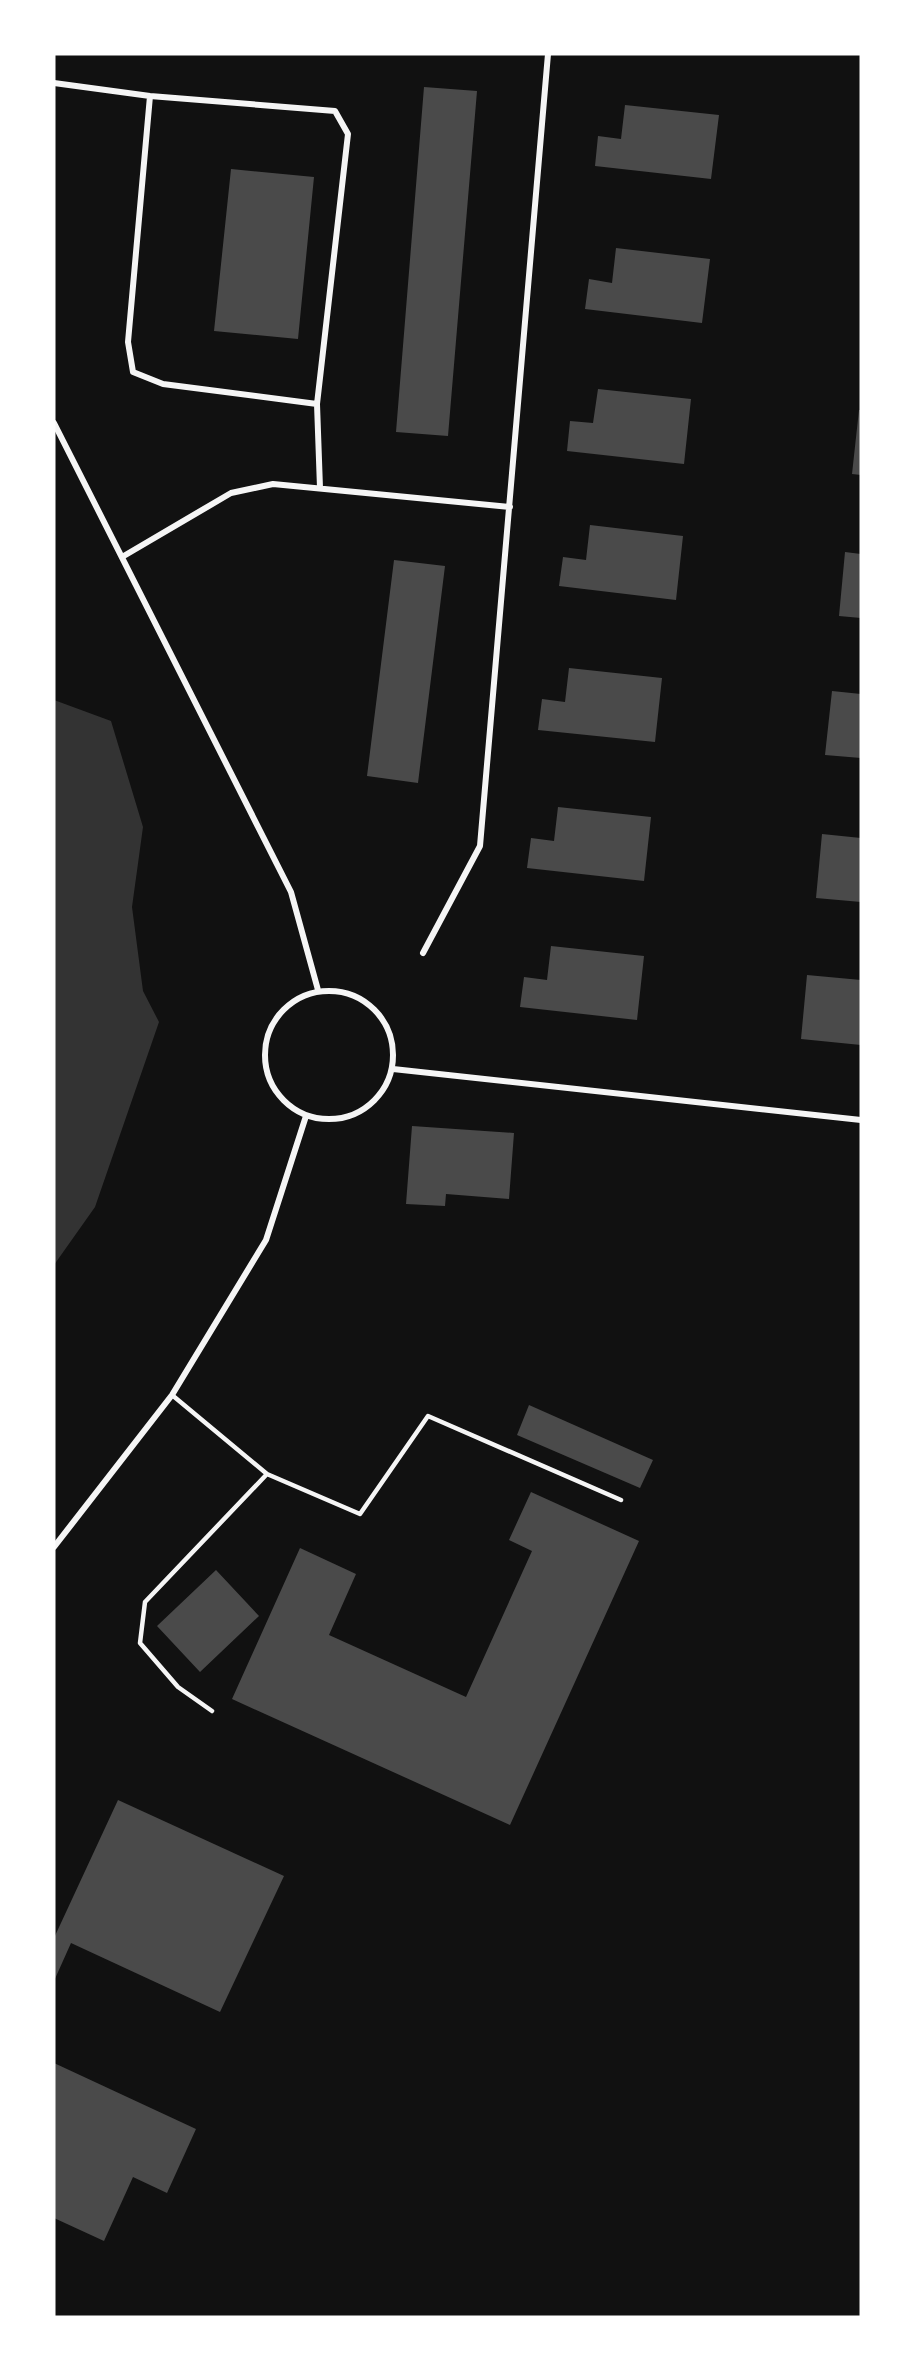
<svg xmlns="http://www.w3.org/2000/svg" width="915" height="2371" viewBox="0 0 915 2371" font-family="Inter,sans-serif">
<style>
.water{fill:#333}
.building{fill:#4a4a4a}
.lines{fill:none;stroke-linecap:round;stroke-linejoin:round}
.service{stroke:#f5f5f5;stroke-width:4.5}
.minor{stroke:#f5f5f5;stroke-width:6}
</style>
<rect width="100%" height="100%" fill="#111"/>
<!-- water -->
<path class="water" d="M 54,700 L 111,721 L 143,827 L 132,907 L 143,991 L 159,1022 L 95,1207 L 54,1265 Z"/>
<!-- building -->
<path class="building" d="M 424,87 L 477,91 L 448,436 L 396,432 Z
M 625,105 L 719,115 L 711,179 L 595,166 L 598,136 L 621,139 Z
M 231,169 L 314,177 L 298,339 L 214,331 Z
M 616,248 L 710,259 L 702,323 L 585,309 L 589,279 L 612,283 Z
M 598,389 L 691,399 L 684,464 L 567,451 L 570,421 L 593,423 Z
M 859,410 L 861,410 L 861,475 L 852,474 Z
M 590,525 L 683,536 L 676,600 L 559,586 L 563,557 L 586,560 Z
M 845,552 L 861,554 L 861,618 L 839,616 Z
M 394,560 L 445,566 L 418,783 L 367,776 Z
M 569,668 L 662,678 L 655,742 L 538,730 L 542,699 L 565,702 Z
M 832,691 L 861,694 L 861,758 L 825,755 Z
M 558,807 L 651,817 L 644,881 L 527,868 L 531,838 L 554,841 Z
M 822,834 L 861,838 L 861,902 L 816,898 Z
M 551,946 L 644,956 L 637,1020 L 520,1007 L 524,977 L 547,980 Z
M 807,975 L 861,980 L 861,1045 L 801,1039 Z
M 412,1126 L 514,1133 L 509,1199 L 446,1194 L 445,1206 L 406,1204 Z
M 529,1405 L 653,1460 L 640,1488 L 517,1435 Z
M 531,1492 L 639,1541 L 510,1825 L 232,1699 L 300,1548 L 356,1574 L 329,1635 L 466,1697 L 532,1551 L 509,1540 Z
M 216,1570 L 259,1616 L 200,1672 L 157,1626 Z
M 118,1800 L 284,1876 L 220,2012 L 71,1943 L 54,1981 L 54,1938 Z
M 54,2063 L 196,2129 L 167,2193 L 133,2177 L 104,2241 L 54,2218 Z"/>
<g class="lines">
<!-- service -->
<path class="service" d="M 172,1395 L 267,1474 L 145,1602 L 140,1643 L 178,1687 L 212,1711
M 267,1474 L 360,1514 L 428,1416 L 621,1500"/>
<!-- minor -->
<path class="minor" d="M 54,83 L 150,96 L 335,111 L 348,134 L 317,404 L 163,384 L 133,372 L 128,342 L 150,96
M 317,404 L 320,488
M 54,423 L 291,892 L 318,990
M 122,557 L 231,493 L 273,484 L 510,507
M 423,953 L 480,846 L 548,54
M265 1055a64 64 0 1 1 128 0a64 64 0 1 1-128 0Z
M 393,1069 L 861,1120
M 54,1547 L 172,1395 L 266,1240 L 306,1116"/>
</g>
<!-- border -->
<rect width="915" height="2371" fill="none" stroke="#ffffff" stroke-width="111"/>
</svg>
